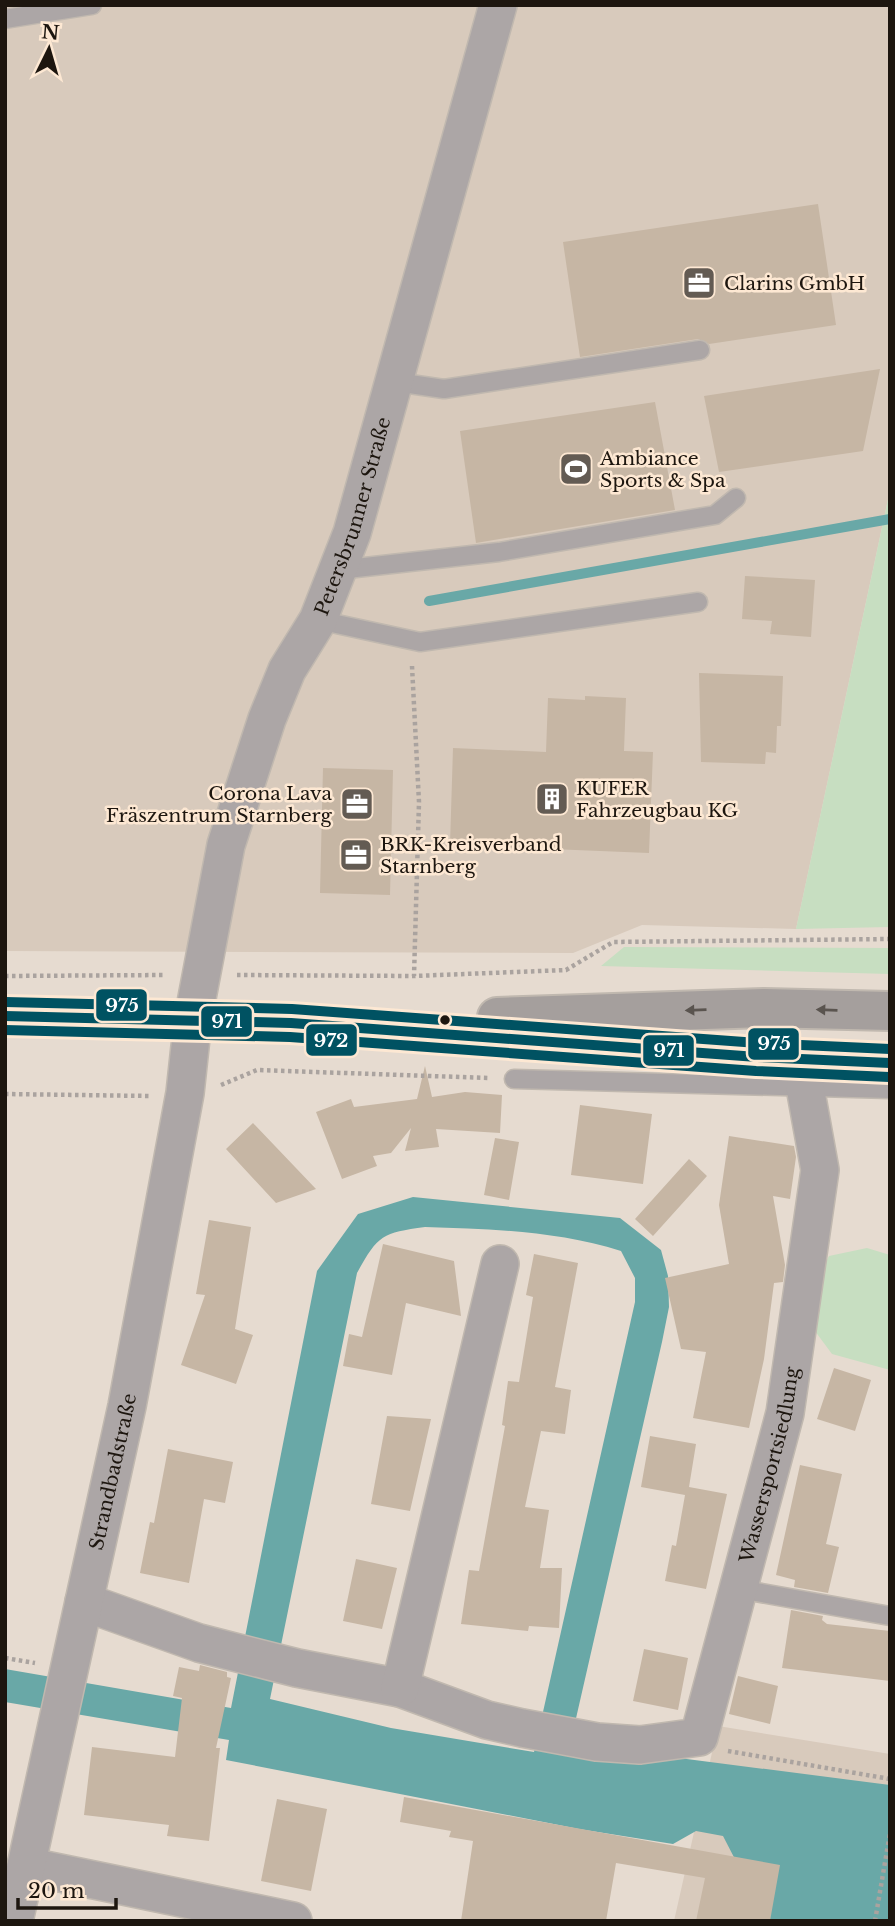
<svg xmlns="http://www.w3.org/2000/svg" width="895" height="1926" viewBox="0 0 895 1926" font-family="'Libre Baskerville',serif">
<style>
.commercial{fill:#d8cabc}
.green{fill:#c7dec1}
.water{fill:#69a8a7;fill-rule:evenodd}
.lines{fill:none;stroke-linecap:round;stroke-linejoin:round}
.stream{stroke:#69a8a7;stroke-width:10}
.building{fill:#c6b6a4}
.service-casing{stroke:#c0b8af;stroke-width:21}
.minor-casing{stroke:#c0b8af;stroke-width:40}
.primary-casing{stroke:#c0b8af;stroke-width:42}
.path{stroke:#aaa39f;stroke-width:4.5;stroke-dasharray:3.5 3.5;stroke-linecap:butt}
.service{stroke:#aca6a6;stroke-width:18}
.minor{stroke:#aca6a6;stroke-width:37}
.primary{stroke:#a59f9d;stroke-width:38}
.bus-1-casing{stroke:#fde8d3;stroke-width:16}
.bus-2-casing{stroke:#fde8d3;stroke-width:16}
.bus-3-casing{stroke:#fde8d3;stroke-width:16}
.bus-1{stroke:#005262;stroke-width:10}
.bus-2{stroke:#005262;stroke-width:10}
.bus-3{stroke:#005262;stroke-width:10}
.oneway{fill:#5a544f}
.bus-dot{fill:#1d160f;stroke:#fde8d3;stroke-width:2.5}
.labels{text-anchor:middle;stroke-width:5;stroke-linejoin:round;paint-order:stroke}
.poi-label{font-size:19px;fill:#1d160f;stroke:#fde8d3;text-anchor:start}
.street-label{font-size:19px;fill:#1d160f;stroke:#fde8d3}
.line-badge{stroke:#fde8d3;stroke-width:2.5}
.badge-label{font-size:19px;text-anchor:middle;font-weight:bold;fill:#fff}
</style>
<rect width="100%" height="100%" fill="#e6dbd0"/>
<!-- commercial -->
<path class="commercial" d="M 5,5 L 890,5 L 890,490 L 796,929 L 642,925 L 573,953 L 5,951 Z
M 718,1726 L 890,1754 L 890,1921 L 674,1921 Z"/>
<!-- green -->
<path class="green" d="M 890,490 L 890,927 L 796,929 Z
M 624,947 L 890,948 L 890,974 L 601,966 Z
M 867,1248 L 890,1255 L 890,1370 L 832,1354 L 809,1323 L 811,1289 L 829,1256 Z"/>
<!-- water -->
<path class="water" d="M 413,1197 L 620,1218 L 661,1250 L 668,1276 L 669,1307 L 662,1342 L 569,1749 L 679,1758 L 890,1785 L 890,1921 L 727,1921 L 738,1865 L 723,1836 L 696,1831 L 673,1844 L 579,1829 L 226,1760 L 229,1740 L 5,1702 L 5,1669 L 231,1708 L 317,1271 L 358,1214 ZM 425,1227 C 492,1229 557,1231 621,1251 L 635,1278 L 635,1302 L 534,1752 L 391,1728 L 270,1699 L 357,1273 C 378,1235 382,1233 425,1227 Z"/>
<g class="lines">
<!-- stream -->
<path class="stream" d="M 429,601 L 890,519"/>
</g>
<!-- building -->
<path class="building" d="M 818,204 L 836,325 L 709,344 L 698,339 L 580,357 L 563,242 Z
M 880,369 L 863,451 L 719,472 L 704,396 Z
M 655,402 L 675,510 L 476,543 L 460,431 Z
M 745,576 L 815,580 L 811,637 L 770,634 L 772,621 L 742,619 Z
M 699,673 L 783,676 L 781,726 L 777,726 L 776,753 L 766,752 L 765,764 L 701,762 Z
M 585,696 L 626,698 L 624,751 L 653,752 L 649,853 L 450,845 L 453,748 L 546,752 L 548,698 L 585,700 Z
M 323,768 L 393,770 L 390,895 L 320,893 Z
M 425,1066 L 432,1097 L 465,1092 L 502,1095 L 500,1133 L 436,1129 L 439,1147 L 405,1151 L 411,1128 L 391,1153 L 373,1156 L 377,1166 L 342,1179 L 316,1112 L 351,1099 L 354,1107 L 417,1099 Z
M 580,1105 L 652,1114 L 643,1184 L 571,1175 Z
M 253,1123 L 316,1189 L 276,1203 L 226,1149 Z
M 729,1136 L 794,1146 L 796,1157 L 790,1199 L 773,1196 L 785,1265 L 783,1282 L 774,1283 L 764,1359 L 749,1428 L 693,1418 L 706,1352 L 681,1349 L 665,1278 L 729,1264 L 719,1205 Z
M 495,1138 L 519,1142 L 509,1200 L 484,1195 Z
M 689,1159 L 707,1176 L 653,1236 L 635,1219 Z
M 209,1220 L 251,1227 L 235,1329 L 253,1335 L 236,1384 L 181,1365 L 205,1295 L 196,1294 Z
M 383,1244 L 454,1261 L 461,1316 L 406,1303 L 392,1375 L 343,1366 L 349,1334 L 362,1337 Z
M 534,1254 L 578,1263 L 555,1387 L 571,1390 L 565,1434 L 541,1431 L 525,1507 L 549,1510 L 540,1568 L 562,1568 L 559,1628 L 529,1626 L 528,1631 L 461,1624 L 469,1570 L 479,1571 L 505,1426 L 502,1425 L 508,1381 L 519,1382 L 533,1297 L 526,1295 Z
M 834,1368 L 871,1380 L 855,1431 L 817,1419 Z
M 387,1416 L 431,1419 L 410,1511 L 371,1504 Z
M 650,1436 L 696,1444 L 689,1487 L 727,1494 L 706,1589 L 665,1581 L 672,1545 L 676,1546 L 685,1495 L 641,1487 Z
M 168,1449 L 233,1462 L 225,1503 L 204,1499 L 189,1583 L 140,1573 L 150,1522 L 154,1523 Z
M 800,1465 L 842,1474 L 826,1544 L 839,1547 L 828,1593 L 794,1587 L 795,1580 L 776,1575 Z
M 356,1559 L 397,1568 L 382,1629 L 343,1621 Z
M 791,1610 L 823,1616 L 822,1620 L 827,1624 L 890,1631 L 890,1681 L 782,1668 Z
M 644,1649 L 688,1658 L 678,1710 L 633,1701 Z
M 200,1665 L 227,1672 L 227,1677 L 231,1678 L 216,1748 L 220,1748 L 209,1841 L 167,1836 L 169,1825 L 84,1815 L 92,1747 L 175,1757 L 182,1698 L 173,1696 L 179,1667 L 199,1671 Z
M 738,1676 L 778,1686 L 770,1724 L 729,1714 Z
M 404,1797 L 780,1865 L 770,1921 L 696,1921 L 705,1878 L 616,1863 L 606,1921 L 461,1921 L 473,1841 L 449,1837 L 451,1831 L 400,1822 Z
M 277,1799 L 327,1809 L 311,1891 L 261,1881 Z"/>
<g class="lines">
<defs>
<path id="service" d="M 5,19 L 92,5
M 396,382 L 444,389 L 700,350
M 338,570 L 499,552 L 715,515 L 736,498
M 318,620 L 420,642 L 698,602
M 514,1079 L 890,1089
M 739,1589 L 890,1616"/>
<g id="minor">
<path id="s1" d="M 84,1602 L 199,1643 L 297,1668 L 400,1688 L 487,1720 L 522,1728 L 597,1742 L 640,1745 L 699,1737 L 785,1413 L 820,1170 L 805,1087"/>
<path d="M 400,1688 L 500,1264"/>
<path d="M 26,1866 L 293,1921"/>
<path id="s2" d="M 14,1921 L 127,1406 L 185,1093 L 193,1019 L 226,845 L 267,719 L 287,670 L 318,620 L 352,533 L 498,5"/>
</g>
<path id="primary" d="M 5,1016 L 291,1023 L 757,1057 L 890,1063
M 497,1017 L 764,1008 L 890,1011"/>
</defs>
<!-- service casing -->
<use href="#service" class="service-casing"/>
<!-- minor casing -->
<use href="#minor" class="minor-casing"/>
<!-- primary casing -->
<use href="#primary" class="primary-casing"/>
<!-- path -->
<path class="path" d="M 412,666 L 419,802 L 414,976
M 237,975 L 414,976 L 566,970 L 613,942 L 890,939
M 5,976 L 166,975
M 221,1085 L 257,1070 L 489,1078
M 5,1094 L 151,1096
M 5,1658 L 35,1663
M 728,1751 L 890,1779
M 875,1921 L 890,1833"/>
<!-- service -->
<use href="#service" class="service"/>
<!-- minor -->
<use href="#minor" class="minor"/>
<!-- primary -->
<use href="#primary" class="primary"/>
<defs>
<path id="bus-1" d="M 5,1016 L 291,1023 L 757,1057 L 890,1063"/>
<path id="bus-2" d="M 5,1030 L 290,1037 L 756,1071 L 889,1077"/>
<path id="bus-3" d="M 5,1002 L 292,1009 L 758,1043 L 890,1049"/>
</defs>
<!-- bus-1 casing -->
<use href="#bus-1" class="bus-1-casing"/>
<!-- bus-2 casing -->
<use href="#bus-2" class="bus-2-casing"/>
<!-- bus-3 casing -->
<use href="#bus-3" class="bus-3-casing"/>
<!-- bus-1 -->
<use href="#bus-1" class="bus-1"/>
<!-- bus-2 -->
<use href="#bus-2" class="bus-2"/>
<!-- bus-3 -->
<use href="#bus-3" class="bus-3"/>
</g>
<!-- one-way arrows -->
<defs><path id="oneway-solid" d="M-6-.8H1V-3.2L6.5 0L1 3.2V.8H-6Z" transform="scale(1.75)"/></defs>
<g class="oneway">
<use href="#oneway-solid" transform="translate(696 1010) rotate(178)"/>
<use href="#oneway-solid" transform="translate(827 1010) rotate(-178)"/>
</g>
<!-- icons -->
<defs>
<symbol id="office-square" viewBox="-11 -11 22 22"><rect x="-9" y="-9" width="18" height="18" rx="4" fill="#635b53" stroke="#fde8d3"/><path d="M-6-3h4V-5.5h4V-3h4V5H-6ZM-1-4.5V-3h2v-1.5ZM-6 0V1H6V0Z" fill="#fff"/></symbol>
<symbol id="stadium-square" viewBox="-11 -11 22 22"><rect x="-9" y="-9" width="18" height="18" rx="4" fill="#635b53" stroke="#fde8d3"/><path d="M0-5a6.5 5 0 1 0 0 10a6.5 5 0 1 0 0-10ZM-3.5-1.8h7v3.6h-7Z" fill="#fff"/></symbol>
<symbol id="building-square" viewBox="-11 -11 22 22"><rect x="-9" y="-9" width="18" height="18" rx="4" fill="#635b53" stroke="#fde8d3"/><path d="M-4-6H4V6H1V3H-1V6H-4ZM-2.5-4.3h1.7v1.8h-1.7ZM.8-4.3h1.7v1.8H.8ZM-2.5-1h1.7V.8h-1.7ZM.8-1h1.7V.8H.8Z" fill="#fff"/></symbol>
</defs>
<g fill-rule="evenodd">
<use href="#office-square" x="680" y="264" width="38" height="38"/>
<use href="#stadium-square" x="557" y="450" width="38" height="38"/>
<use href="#building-square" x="533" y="780" width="38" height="38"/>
<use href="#office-square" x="338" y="785" width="38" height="38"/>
<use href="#office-square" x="337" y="836" width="38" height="38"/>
</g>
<!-- markers -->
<circle class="bus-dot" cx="445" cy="1020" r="6"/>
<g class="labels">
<!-- poi labels -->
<g class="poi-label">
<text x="724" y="290">Clarins GmbH</text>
<text x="600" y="465">Ambiance<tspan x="600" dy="22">Sports &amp; Spa</tspan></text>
<text x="576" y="795">KUFER<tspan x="576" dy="22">Fahrzeugbau KG</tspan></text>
<text x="332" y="800" text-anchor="end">Corona Lava<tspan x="332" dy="22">Fräszentrum Starnberg</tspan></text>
<text x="380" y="851">BRK-Kreisverband<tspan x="380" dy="22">Starnberg</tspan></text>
</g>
<!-- street labels -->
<g class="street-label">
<text dy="7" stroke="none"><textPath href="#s2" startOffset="1451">Petersbrunner Straße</textPath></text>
<text dy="7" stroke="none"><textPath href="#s1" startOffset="917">Wassersportsiedlung</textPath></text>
<text dy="7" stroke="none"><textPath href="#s2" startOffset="460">Strandbadstraße</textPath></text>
</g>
</g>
<g class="line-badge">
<rect x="95" y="988" width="53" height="34" rx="7" fill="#005262"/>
<rect x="200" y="1005" width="53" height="33" rx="7" fill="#005262"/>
<rect x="305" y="1023" width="53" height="34" rx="7" fill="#005262"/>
<rect x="747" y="1027" width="53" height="34" rx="7" fill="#005262"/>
<rect x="642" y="1034" width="53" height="33" rx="7" fill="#005262"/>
</g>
<g class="badge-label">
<text x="122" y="1012">975</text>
<text x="227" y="1028">971</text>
<text x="331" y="1047">972</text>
<text x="774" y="1050">975</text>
<text x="669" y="1057">971</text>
</g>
<!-- border -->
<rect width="895" height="1926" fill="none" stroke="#1d160f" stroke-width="14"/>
<!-- north arrow -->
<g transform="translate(49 49) rotate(5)" stroke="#fde8d3" stroke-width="5" paint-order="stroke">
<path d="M0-5L12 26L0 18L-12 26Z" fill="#1d160f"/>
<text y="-10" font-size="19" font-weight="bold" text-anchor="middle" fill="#1d160f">N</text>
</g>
<!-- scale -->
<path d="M18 1898v10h98v-10" fill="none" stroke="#1d160f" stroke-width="3.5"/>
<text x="28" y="1898" font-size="21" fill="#1d160f" stroke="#fde8d3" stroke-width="5" paint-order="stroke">20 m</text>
</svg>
